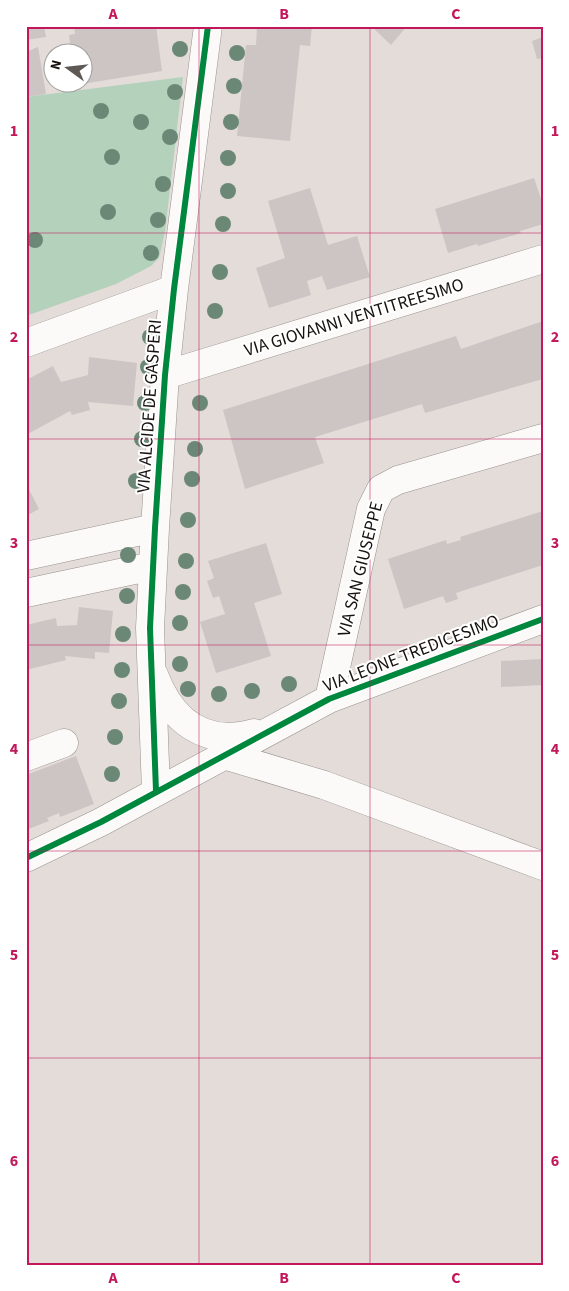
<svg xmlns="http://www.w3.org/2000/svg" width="569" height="1291" viewBox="0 0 569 1291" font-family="'Source Sans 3',sans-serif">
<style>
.green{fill:#b4d1bb}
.building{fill:#ccc5c3}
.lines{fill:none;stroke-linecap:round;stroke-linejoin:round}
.minor-casing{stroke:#98928e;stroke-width:29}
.minor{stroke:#fbfaf9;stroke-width:28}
.cycleway-casing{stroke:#fff;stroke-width:9}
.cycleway{stroke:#00873e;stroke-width:6}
.tree{fill:#6b8877}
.grid{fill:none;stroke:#c2185b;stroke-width:1;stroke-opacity:0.55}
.labels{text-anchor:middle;stroke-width:4;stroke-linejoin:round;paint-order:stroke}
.street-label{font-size:18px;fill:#17120f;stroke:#fff}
.neatline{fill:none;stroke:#c2185b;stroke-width:2}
.grid-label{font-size:16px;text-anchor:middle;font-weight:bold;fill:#c2185b}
</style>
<rect width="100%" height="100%" fill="#e4dcd8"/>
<!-- green -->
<path class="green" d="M 183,77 L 165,232 L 159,258 L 151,266 L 116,284 L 26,316 L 26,97 Z"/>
<!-- building -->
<path class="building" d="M 26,26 L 44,26 L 46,37 L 26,40 Z
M 74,26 L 156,26 L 162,71 L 76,85 L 75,82 L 82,82 L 82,52 L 71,52 L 69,35 L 75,34 Z
M 257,26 L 312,26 L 310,46 L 300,45 L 290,141 L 237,136 L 246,45 L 256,45 Z
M 371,26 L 407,26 L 391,45 Z
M 543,37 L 543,58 L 537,59 L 532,41 Z
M 38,47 L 46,94 L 26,97 L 26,52 Z
M 534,178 L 543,205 L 543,224 L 520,231 L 521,233 L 478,246 L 477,244 L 448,253 L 435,209 Z
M 310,188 L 328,245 L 357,236 L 370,277 L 327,290 L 322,276 L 307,281 L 311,295 L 269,308 L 256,268 L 285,258 L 268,201 Z
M 543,321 L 543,379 L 425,413 L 422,404 L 315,437 L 324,463 L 245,489 L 223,410 L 456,336 L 461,349 Z
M 89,357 L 137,363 L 133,406 L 88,402 L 90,410 L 72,415 L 70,411 L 26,435 L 26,380 L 53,366 L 61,382 L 88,375 Z
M 26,484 L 39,509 L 26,516 Z
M 543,511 L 543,565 L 456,593 L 458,599 L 446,603 L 443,596 L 404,609 L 388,559 L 446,540 L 447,544 L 461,540 L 460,537 Z
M 266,543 L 282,594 L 254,603 L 271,656 L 216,673 L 200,622 L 225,614 L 219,596 L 213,598 L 207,581 L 214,578 L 208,561 Z
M 79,607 L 113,611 L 109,653 L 95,652 L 95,659 L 65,656 L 66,660 L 26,670 L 26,625 L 56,618 L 57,626 L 77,625 Z
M 543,659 L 543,685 L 501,687 L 501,661 Z
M 76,756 L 94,804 L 60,817 L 59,813 L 47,818 L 49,821 L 26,830 L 26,775 Z"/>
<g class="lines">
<defs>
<path id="minor" d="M 26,343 L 174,289
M 165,375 L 543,259
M 26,556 L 155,528
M 26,593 L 153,566
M 154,675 C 171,720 204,747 254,733
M 329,699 L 371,509 L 381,489 L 398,480 L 543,438
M 224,755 L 324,785 L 543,866
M 26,757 L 64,743
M 156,791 L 150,628 L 155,528 L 165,375 L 174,289 L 208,26
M 26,858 L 101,822 L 329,699 L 543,619"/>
</defs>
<!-- minor casing -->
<use href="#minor" class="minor-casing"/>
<!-- minor -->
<use href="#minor" class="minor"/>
<defs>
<path id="cycleway" d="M 156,791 L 150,628 L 155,528 L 165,375 L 174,289 L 208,26
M 26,858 L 101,822 L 329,699 L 543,619"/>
</defs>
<!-- cycleway casing -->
<use href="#cycleway" class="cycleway-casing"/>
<!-- cycleway -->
<use href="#cycleway" class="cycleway"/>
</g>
<!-- trees -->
<g class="tree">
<circle cx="180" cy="49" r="8"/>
<circle cx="237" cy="53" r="8"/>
<circle cx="234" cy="86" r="8"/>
<circle cx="175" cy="92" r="8"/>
<circle cx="101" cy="111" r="8"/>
<circle cx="141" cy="122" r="8"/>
<circle cx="231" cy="122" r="8"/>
<circle cx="170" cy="137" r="8"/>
<circle cx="112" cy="157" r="8"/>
<circle cx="228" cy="158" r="8"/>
<circle cx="163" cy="184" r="8"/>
<circle cx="228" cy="191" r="8"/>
<circle cx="108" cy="212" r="8"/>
<circle cx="158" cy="220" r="8"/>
<circle cx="223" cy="224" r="8"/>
<circle cx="35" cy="240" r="8"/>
<circle cx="151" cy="253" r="8"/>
<circle cx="220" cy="272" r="8"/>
<circle cx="215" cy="311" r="8"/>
<circle cx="150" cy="337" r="8"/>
<circle cx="148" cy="367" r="8"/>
<circle cx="145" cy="403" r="8"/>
<circle cx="200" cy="403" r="8"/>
<circle cx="142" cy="439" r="8"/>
<circle cx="195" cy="449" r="8"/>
<circle cx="192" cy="479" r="8"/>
<circle cx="136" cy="481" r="8"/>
<circle cx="188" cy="520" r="8"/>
<circle cx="128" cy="555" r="8"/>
<circle cx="186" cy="561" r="8"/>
<circle cx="183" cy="592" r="8"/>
<circle cx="127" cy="596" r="8"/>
<circle cx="180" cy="623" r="8"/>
<circle cx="123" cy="634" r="8"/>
<circle cx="180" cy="664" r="8"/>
<circle cx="122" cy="670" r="8"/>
<circle cx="289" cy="684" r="8"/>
<circle cx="188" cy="689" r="8"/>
<circle cx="252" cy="691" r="8"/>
<circle cx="219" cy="694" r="8"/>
<circle cx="119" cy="701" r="8"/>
<circle cx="115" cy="737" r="8"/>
<circle cx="112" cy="774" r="8"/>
</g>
<!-- grid -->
<path class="grid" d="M 199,26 L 199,1265M 370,26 L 370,1265M 26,233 L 543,233M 26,439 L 543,439M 26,645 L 543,645M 26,851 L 543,851M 26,1058 L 543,1058"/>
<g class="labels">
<!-- street labels -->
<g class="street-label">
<text transform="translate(354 317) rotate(-17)" y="6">VIA GIOVANNI VENTITREESIMO</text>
<text transform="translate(149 406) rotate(-86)" y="6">VIA ALCIDE DE GASPERI</text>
<text transform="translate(360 569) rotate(-76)" y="6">VIA SAN GIUSEPPE</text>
<text transform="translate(411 653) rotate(-21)" y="6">VIA LEONE TREDICESIMO</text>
</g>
</g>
<!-- border -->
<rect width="569" height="1291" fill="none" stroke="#ffffff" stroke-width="55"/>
<!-- north arrow -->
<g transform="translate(68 68) rotate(285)"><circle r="24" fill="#ffffff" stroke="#a2a09f"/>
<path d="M0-4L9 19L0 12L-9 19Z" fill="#5f5955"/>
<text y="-8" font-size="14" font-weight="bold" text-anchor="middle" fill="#17120f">N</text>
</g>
<rect x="28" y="28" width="514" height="1236" class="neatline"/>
<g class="grid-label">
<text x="113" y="19">A</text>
<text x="284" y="19">B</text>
<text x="456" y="19">C</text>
<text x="14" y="136">1</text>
<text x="555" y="136">1</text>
<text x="14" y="342">2</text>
<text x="555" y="342">2</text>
<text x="14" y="548">3</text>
<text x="555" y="548">3</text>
<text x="14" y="754">4</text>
<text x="555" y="754">4</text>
<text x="14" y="960">5</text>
<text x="555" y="960">5</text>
<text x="14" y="1166">6</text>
<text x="555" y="1166">6</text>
<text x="113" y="1283">A</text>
<text x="284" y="1283">B</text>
<text x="456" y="1283">C</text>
</g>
</svg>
